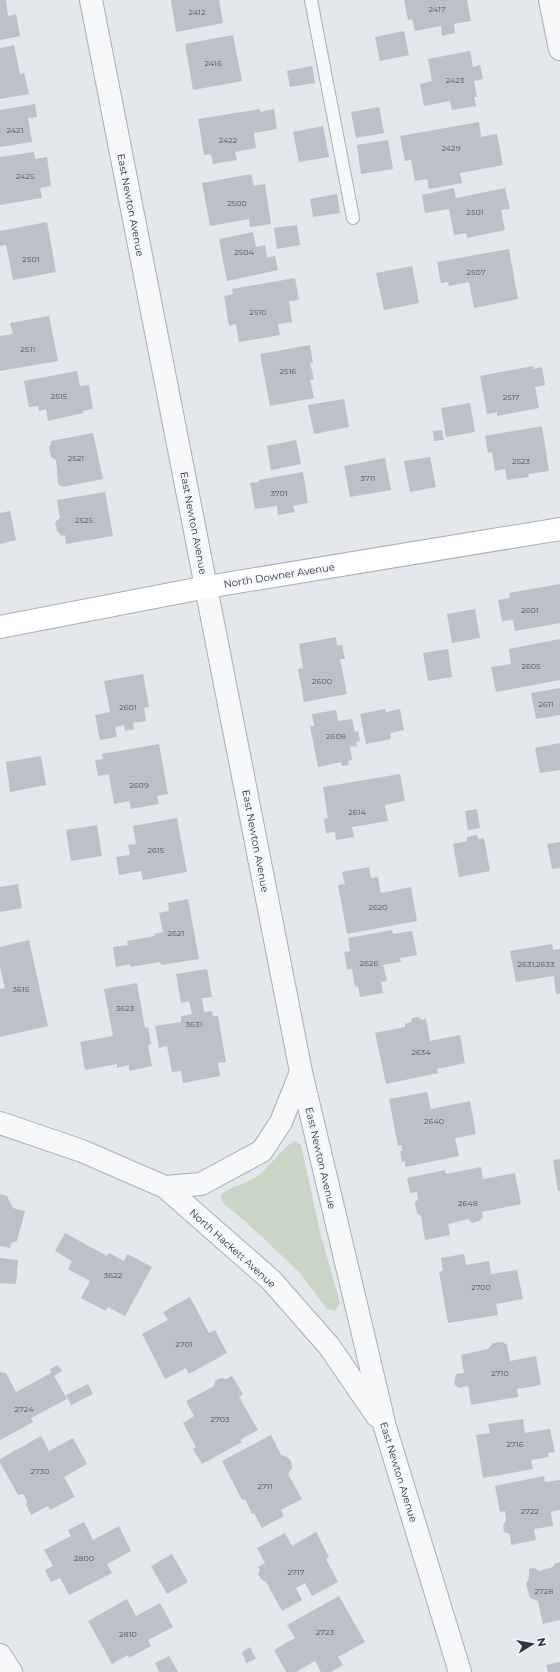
<svg xmlns="http://www.w3.org/2000/svg" width="560" height="1672" viewBox="0 0 560 1672" font-family="Montserrat,sans-serif">
<style>
.green{fill:#c9d6c5}
.building{fill:#bbc0ca}
.lines{fill:none;stroke-linecap:round;stroke-linejoin:round}
.lane-casing{stroke:#a9aeb7;stroke-width:14}
.street-casing{stroke:#a9aeb7;stroke-width:24}
.secondary-casing{stroke:#a9aeb7;stroke-width:24}
.lane{stroke:#f7f8fa;stroke-width:12}
.street{stroke:#f7f8fa;stroke-width:22}
.secondary{stroke:#fff;stroke-width:22}
.labels{text-anchor:middle;stroke-width:3;stroke-linejoin:round;paint-order:stroke}
.number-label{font-size:8px;fill:#4f5766}
.street-label{font-size:10px;fill:#2b3445;stroke:#f4f6f9}
</style>
<rect width="100%" height="100%" fill="#e4e7ec"/>
<!-- green -->
<path class="green" d="M 295,1141 L 301,1145 L 321,1236 L 340,1303 L 335,1311 L 327,1309 L 299,1272 L 246,1222 L 223,1203 L 220,1196 C 230,1186 242,1185 253,1179 C 270,1169 279,1149 295,1141 Z"/>
<!-- building -->
<path class="building" d="M 0,0 L 6,0 L 8,16 L 16,14 L 20,36 L 0,40 Z
M 171,0 L 219,0 L 223,23 L 176,32 Z
M 404,0 L 467,0 L 471,21 L 454,24 L 455,33 L 442,36 L 441,26 L 415,31 L 412,19 L 408,20 Z
M 404,31 L 409,55 L 380,61 L 375,37 Z
M 233,35 L 242,81 L 193,90 L 185,44 Z
M 14,45 L 20,74 L 24,73 L 29,94 L 0,99 L 0,48 Z
M 470,51 L 473,67 L 480,65 L 483,79 L 474,81 L 477,97 L 474,97 L 476,106 L 452,110 L 450,101 L 424,106 L 420,84 L 432,81 L 428,59 Z
M 312,66 L 315,83 L 290,87 L 287,71 Z
M 35,104 L 37,117 L 28,118 L 32,142 L 0,147 L 0,110 Z
M 379,107 L 384,133 L 356,138 L 351,112 Z
M 260,109 L 260,112 L 274,109 L 277,129 L 254,133 L 256,148 L 235,152 L 237,160 L 213,164 L 211,154 L 204,155 L 198,119 Z
M 479,122 L 481,137 L 497,134 L 503,165 L 460,173 L 462,183 L 429,189 L 427,179 L 415,181 L 411,160 L 405,161 L 400,136 Z
M 323,126 L 329,157 L 299,162 L 293,132 Z
M 388,140 L 393,169 L 361,174 L 357,145 Z
M 34,152 L 35,159 L 47,157 L 51,186 L 40,188 L 42,198 L 0,205 L 0,157 Z
M 251,174 L 254,186 L 265,184 L 271,224 L 250,227 L 249,219 L 210,226 L 202,183 Z
M 454,188 L 456,198 L 505,188 L 510,209 L 501,210 L 505,230 L 467,238 L 466,233 L 454,235 L 449,209 L 425,213 L 422,195 Z
M 337,194 L 340,213 L 313,217 L 310,199 Z
M 47,222 L 56,272 L 13,280 L 6,245 L 0,246 L 0,231 Z
M 297,225 L 300,245 L 277,249 L 274,228 Z
M 253,232 L 256,247 L 265,245 L 267,258 L 275,256 L 278,270 L 227,281 L 219,239 Z
M 509,249 L 518,299 L 474,308 L 469,282 L 449,286 L 448,282 L 441,283 L 437,262 Z
M 412,266 L 419,303 L 384,310 L 376,273 Z
M 295,278 L 299,300 L 289,301 L 292,322 L 278,324 L 280,335 L 239,342 L 236,324 L 229,326 L 224,296 L 233,294 L 232,289 Z
M 49,316 L 58,361 L 0,371 L 0,336 L 13,334 L 10,323 Z
M 310,345 L 313,363 L 310,363 L 314,379 L 310,380 L 314,398 L 270,406 L 260,354 Z
M 533,366 L 534,369 L 542,367 L 545,385 L 535,387 L 539,408 L 497,416 L 497,412 L 487,414 L 480,376 Z
M 77,371 L 80,386 L 89,385 L 93,409 L 83,411 L 83,413 L 48,421 L 46,409 L 39,411 L 38,406 L 29,407 L 24,381 Z
M 344,399 L 349,427 L 314,434 L 308,405 Z
M 470,403 L 475,432 L 446,437 L 441,408 Z
M 542,426 L 549,471 L 528,474 L 529,477 L 507,480 L 505,469 L 495,471 L 492,452 L 488,453 L 485,436 Z
M 442,430 L 444,440 L 434,441 L 433,431 Z
M 93,433 L 103,479 L 63,487 L 58,484 L 56,460 L 51,457 L 49,448 L 51,444 L 51,441 Z
M 296,440 L 301,464 L 271,470 L 267,446 Z
M 430,457 L 436,487 L 410,492 L 404,461 Z
M 385,458 L 391,490 L 350,497 L 344,466 Z
M 303,472 L 308,503 L 293,506 L 295,512 L 278,515 L 277,506 L 255,509 L 250,483 L 259,482 L 259,480 Z
M 105,492 L 113,536 L 66,544 L 65,535 L 62,536 L 57,531 L 55,522 L 60,518 L 57,500 Z
M 10,511 L 16,540 L 0,544 L 0,513 Z
M 560,584 L 560,623 L 515,631 L 513,620 L 502,621 L 498,600 L 510,598 L 509,593 Z
M 475,609 L 480,638 L 452,643 L 447,614 Z
M 336,637 L 337,646 L 342,645 L 345,659 L 340,659 L 347,694 L 304,702 L 298,669 L 303,668 L 299,644 Z
M 560,639 L 560,680 L 496,692 L 491,667 L 511,664 L 509,649 Z
M 448,649 L 452,677 L 428,681 L 423,653 Z
M 143,674 L 149,707 L 144,708 L 146,721 L 133,723 L 134,729 L 125,731 L 124,725 L 115,727 L 117,737 L 100,740 L 95,715 L 110,712 L 104,681 Z
M 560,688 L 560,715 L 536,719 L 531,693 Z
M 385,709 L 386,712 L 400,709 L 404,730 L 390,733 L 391,739 L 366,744 L 360,714 Z
M 336,710 L 338,721 L 352,719 L 355,732 L 358,731 L 360,741 L 356,742 L 357,746 L 350,747 L 352,760 L 348,761 L 349,765 L 342,766 L 341,762 L 318,767 L 310,726 L 314,726 L 312,714 Z
M 560,743 L 560,770 L 540,773 L 535,748 Z
M 159,744 L 168,794 L 157,796 L 159,804 L 131,809 L 129,801 L 114,804 L 109,774 L 98,776 L 95,760 L 103,759 L 102,754 Z
M 41,756 L 46,785 L 10,792 L 6,762 Z
M 400,774 L 405,801 L 385,805 L 388,821 L 352,827 L 354,837 L 336,840 L 335,832 L 326,833 L 324,819 L 328,818 L 323,787 Z
M 477,809 L 480,828 L 468,830 L 465,811 Z
M 177,818 L 187,872 L 143,880 L 141,871 L 119,875 L 116,857 L 130,855 L 128,845 L 136,844 L 133,826 Z
M 97,825 L 102,856 L 71,861 L 66,830 Z
M 477,835 L 478,839 L 484,838 L 490,871 L 459,877 L 453,844 L 467,841 L 467,837 Z
M 560,842 L 560,868 L 552,869 L 547,844 Z
M 369,867 L 371,878 L 378,877 L 381,893 L 411,887 L 417,921 L 347,934 L 338,885 L 345,884 L 342,872 Z
M 18,884 L 22,908 L 0,912 L 0,887 Z
M 188,899 L 199,959 L 161,965 L 160,962 L 131,967 L 130,964 L 116,967 L 113,947 L 128,945 L 127,941 L 155,936 L 154,934 L 163,932 L 159,913 L 169,911 L 168,903 Z
M 392,930 L 393,934 L 412,931 L 417,955 L 400,958 L 401,962 L 383,965 L 387,981 L 381,982 L 383,993 L 360,997 L 358,986 L 355,987 L 352,969 L 347,970 L 344,952 L 350,951 L 348,938 Z
M 29,940 L 48,1026 L 0,1037 L 0,989 L 5,988 L 0,968 L 0,947 Z
M 552,944 L 553,950 L 560,949 L 560,994 L 556,994 L 554,976 L 516,982 L 510,951 Z
M 207,969 L 212,997 L 202,998 L 204,1012 L 212,1011 L 213,1016 L 218,1016 L 226,1062 L 218,1063 L 220,1076 L 183,1083 L 181,1071 L 172,1072 L 167,1046 L 159,1048 L 155,1026 L 181,1022 L 181,1016 L 192,1014 L 189,1001 L 181,1003 L 176,974 Z
M 137,983 L 145,1028 L 148,1027 L 151,1044 L 148,1045 L 152,1066 L 129,1071 L 129,1065 L 117,1068 L 117,1064 L 85,1070 L 80,1042 L 113,1036 L 104,989 Z
M 418,1017 L 422,1020 L 426,1019 L 430,1041 L 460,1035 L 465,1063 L 437,1069 L 438,1073 L 386,1084 L 375,1033 L 405,1027 L 405,1024 L 411,1022 L 412,1018 Z
M 427,1092 L 431,1109 L 470,1101 L 476,1134 L 455,1138 L 459,1156 L 405,1167 L 405,1161 L 402,1162 L 400,1151 L 402,1151 L 401,1145 L 398,1146 L 389,1099 Z
M 560,1159 L 560,1191 L 558,1191 L 553,1160 Z
M 481,1167 L 483,1179 L 515,1173 L 521,1204 L 482,1212 L 483,1217 L 479,1221 L 472,1223 L 468,1219 L 448,1224 L 450,1235 L 425,1240 L 421,1216 L 417,1213 L 415,1203 L 418,1199 L 417,1192 L 410,1193 L 407,1178 L 445,1170 L 446,1174 Z
M 0,1194 L 7,1196 L 13,1208 L 25,1211 L 17,1241 L 11,1243 L 10,1248 L 0,1246 Z
M 65,1233 L 107,1256 L 109,1253 L 124,1261 L 127,1254 L 152,1267 L 125,1316 L 108,1307 L 106,1311 L 81,1298 L 90,1281 L 68,1269 L 72,1261 L 55,1251 Z
M 464,1254 L 466,1265 L 489,1261 L 491,1274 L 517,1270 L 523,1299 L 496,1304 L 498,1315 L 448,1323 L 439,1272 L 443,1271 L 441,1258 Z
M 0,1258 L 18,1260 L 16,1284 L 0,1283 Z
M 190,1297 L 209,1333 L 215,1330 L 227,1353 L 189,1374 L 186,1368 L 165,1379 L 142,1334 L 168,1320 L 163,1312 Z
M 503,1342 L 507,1345 L 510,1361 L 536,1356 L 541,1385 L 517,1389 L 518,1397 L 471,1405 L 468,1386 L 459,1388 L 454,1384 L 456,1374 L 464,1373 L 461,1355 L 488,1349 L 493,1343 Z
M 58,1365 L 62,1371 L 54,1376 L 67,1399 L 31,1418 L 33,1422 L 0,1440 L 0,1372 L 6,1373 L 16,1392 L 51,1373 L 50,1369 Z
M 232,1376 L 243,1394 L 239,1397 L 258,1430 L 240,1440 L 242,1442 L 202,1464 L 193,1449 L 196,1447 L 183,1423 L 194,1416 L 186,1401 L 214,1386 L 215,1381 L 221,1378 L 226,1379 Z
M 88,1384 L 93,1394 L 71,1405 L 66,1395 Z
M 523,1419 L 525,1433 L 550,1429 L 555,1452 L 548,1453 L 549,1457 L 531,1460 L 533,1469 L 483,1478 L 476,1435 L 490,1433 L 488,1424 Z
M 271,1435 L 281,1455 L 287,1457 L 291,1461 L 292,1468 L 288,1474 L 302,1499 L 281,1510 L 284,1516 L 262,1528 L 254,1513 L 252,1514 L 245,1499 L 242,1500 L 222,1461 Z
M 41,1436 L 49,1451 L 73,1438 L 87,1464 L 64,1477 L 75,1497 L 50,1510 L 48,1506 L 31,1515 L 26,1505 L 27,1501 L 23,1494 L 18,1495 L 0,1463 L 0,1459 Z
M 544,1476 L 545,1482 L 560,1480 L 560,1510 L 551,1512 L 553,1526 L 534,1529 L 536,1540 L 511,1545 L 510,1534 L 504,1532 L 503,1526 L 506,1520 L 505,1511 L 500,1512 L 495,1486 Z
M 84,1522 L 93,1540 L 119,1526 L 131,1551 L 107,1564 L 112,1573 L 69,1595 L 60,1578 L 51,1582 L 45,1570 L 53,1566 L 44,1550 L 71,1536 L 68,1530 Z
M 316,1532 L 329,1557 L 326,1559 L 338,1582 L 312,1596 L 305,1583 L 296,1588 L 302,1600 L 282,1611 L 266,1582 L 262,1580 L 258,1574 L 260,1570 L 258,1567 L 265,1563 L 257,1548 L 285,1533 L 292,1546 Z
M 172,1554 L 188,1582 L 167,1594 L 151,1566 Z
M 560,1562 L 560,1620 L 543,1624 L 538,1601 L 530,1598 L 526,1584 L 529,1578 L 529,1569 L 535,1568 L 539,1571 L 553,1567 L 554,1564 Z
M 339,1596 L 365,1642 L 338,1657 L 343,1665 L 331,1672 L 321,1672 L 315,1661 L 296,1672 L 286,1672 L 274,1650 L 295,1638 L 287,1625 Z
M 127,1599 L 136,1616 L 160,1603 L 173,1627 L 148,1640 L 151,1646 L 129,1658 L 128,1655 L 112,1664 L 88,1621 Z
M 250,1647 L 256,1659 L 246,1663 L 242,1652 Z
M 169,1656 L 178,1672 L 159,1672 L 155,1663 Z
M 560,1662 L 560,1672 L 548,1672 L 546,1665 Z"/>
<g class="lines">
<defs>
<path id="lane" d="M 311,0 L 353,218"/>
<path id="street" d="M 91,0 L 301,1072 L 385,1427 L 460,1672
M 550,0 L 560,49
M 0,1123 L 82,1151 L 165,1187 L 201,1184 L 262,1151 L 281,1122 L 301,1072
M 165,1187 L 271,1280 L 329,1346 L 377,1416
M 0,1655 L 11,1672"/>
<path id="secondary" d="M 0,627 L 207,587 L 560,529"/>
</defs>
<!-- lane casing -->
<use href="#lane" class="lane-casing"/>
<!-- street casing -->
<use href="#street" class="street-casing"/>
<!-- secondary casing -->
<use href="#secondary" class="secondary-casing"/>
<!-- lane -->
<use href="#lane" class="lane"/>
<!-- street -->
<use href="#street" class="street"/>
<!-- secondary -->
<use href="#secondary" class="secondary"/>
</g>
<g class="labels">
<!-- number labels -->
<g class="number-label">
<text x="437" y="12">2417</text>
<text x="197" y="15">2412</text>
<text x="213" y="66">2416</text>
<text x="455" y="83">2423</text>
<text x="15" y="133">2421</text>
<text x="228" y="143">2422</text>
<text x="451" y="151">2429</text>
<text x="25" y="179">2425</text>
<text x="237" y="206">2500</text>
<text x="475" y="215">2501</text>
<text x="244" y="255">2504</text>
<text x="31" y="262">2501</text>
<text x="476" y="275">2507</text>
<text x="258" y="315">2510</text>
<text x="28" y="352">2511</text>
<text x="288" y="374">2516</text>
<text x="59" y="399">2515</text>
<text x="511" y="400">2517</text>
<text x="76" y="461">2521</text>
<text x="521" y="464">2523</text>
<text x="368" y="481">3711</text>
<text x="279" y="496">3701</text>
<text x="84" y="523">2525</text>
<text x="530" y="613">2601</text>
<text x="531" y="669">2605</text>
<text x="322" y="684">2600</text>
<text x="546" y="707">2611</text>
<text x="128" y="710">2601</text>
<text x="336" y="739">2608</text>
<text x="139" y="788">2609</text>
<text x="357" y="815">2614</text>
<text x="156" y="853">2615</text>
<text x="378" y="910">2620</text>
<text x="176" y="936">2621</text>
<text x="369" y="966">2626</text>
<text x="536" y="967">2631,2633</text>
<text x="21" y="992">3615</text>
<text x="125" y="1011">3623</text>
<text x="194" y="1027">3631</text>
<text x="421" y="1055">2634</text>
<text x="434" y="1124">2640</text>
<text x="468" y="1206">2648</text>
<text x="113" y="1278">3622</text>
<text x="481" y="1290">2700</text>
<text x="184" y="1347">2701</text>
<text x="500" y="1376">2710</text>
<text x="24" y="1412">2724</text>
<text x="220" y="1422">2703</text>
<text x="515" y="1447">2716</text>
<text x="40" y="1474">2730</text>
<text x="265" y="1489">2711</text>
<text x="530" y="1514">2722</text>
<text x="84" y="1561">2800</text>
<text x="296" y="1575">2717</text>
<text x="544" y="1594">2728</text>
<text x="325" y="1635">2723</text>
<text x="128" y="1637">2810</text>
</g>
<!-- street labels -->
<g class="street-label">
<text transform="translate(131 205) rotate(79)" y="4">East Newton Avenue</text>
<text transform="translate(194 523) rotate(79)" y="4">East Newton Avenue</text>
<text transform="translate(279 575) rotate(-9)" y="4">North Downer Avenue</text>
<text transform="translate(256 841) rotate(79)" y="4">East Newton Avenue</text>
<text transform="translate(321 1158) rotate(77)" y="4">East Newton Avenue</text>
<text transform="translate(233 1248) rotate(42)" y="4">North Hackett Avenue</text>
<text transform="translate(399 1472) rotate(73)" y="4">East Newton Avenue</text>
</g>
</g>
<!-- north arrow -->
<g transform="translate(532 1644) rotate(79)" stroke="#f4f6f9" stroke-width="3" paint-order="stroke">
<path d="M0-3L7 15L0 10L-7 15Z" fill="#2b3445"/>
<text y="-6" font-size="11" font-weight="bold" text-anchor="middle" fill="#2b3445">N</text>
</g>
</svg>
